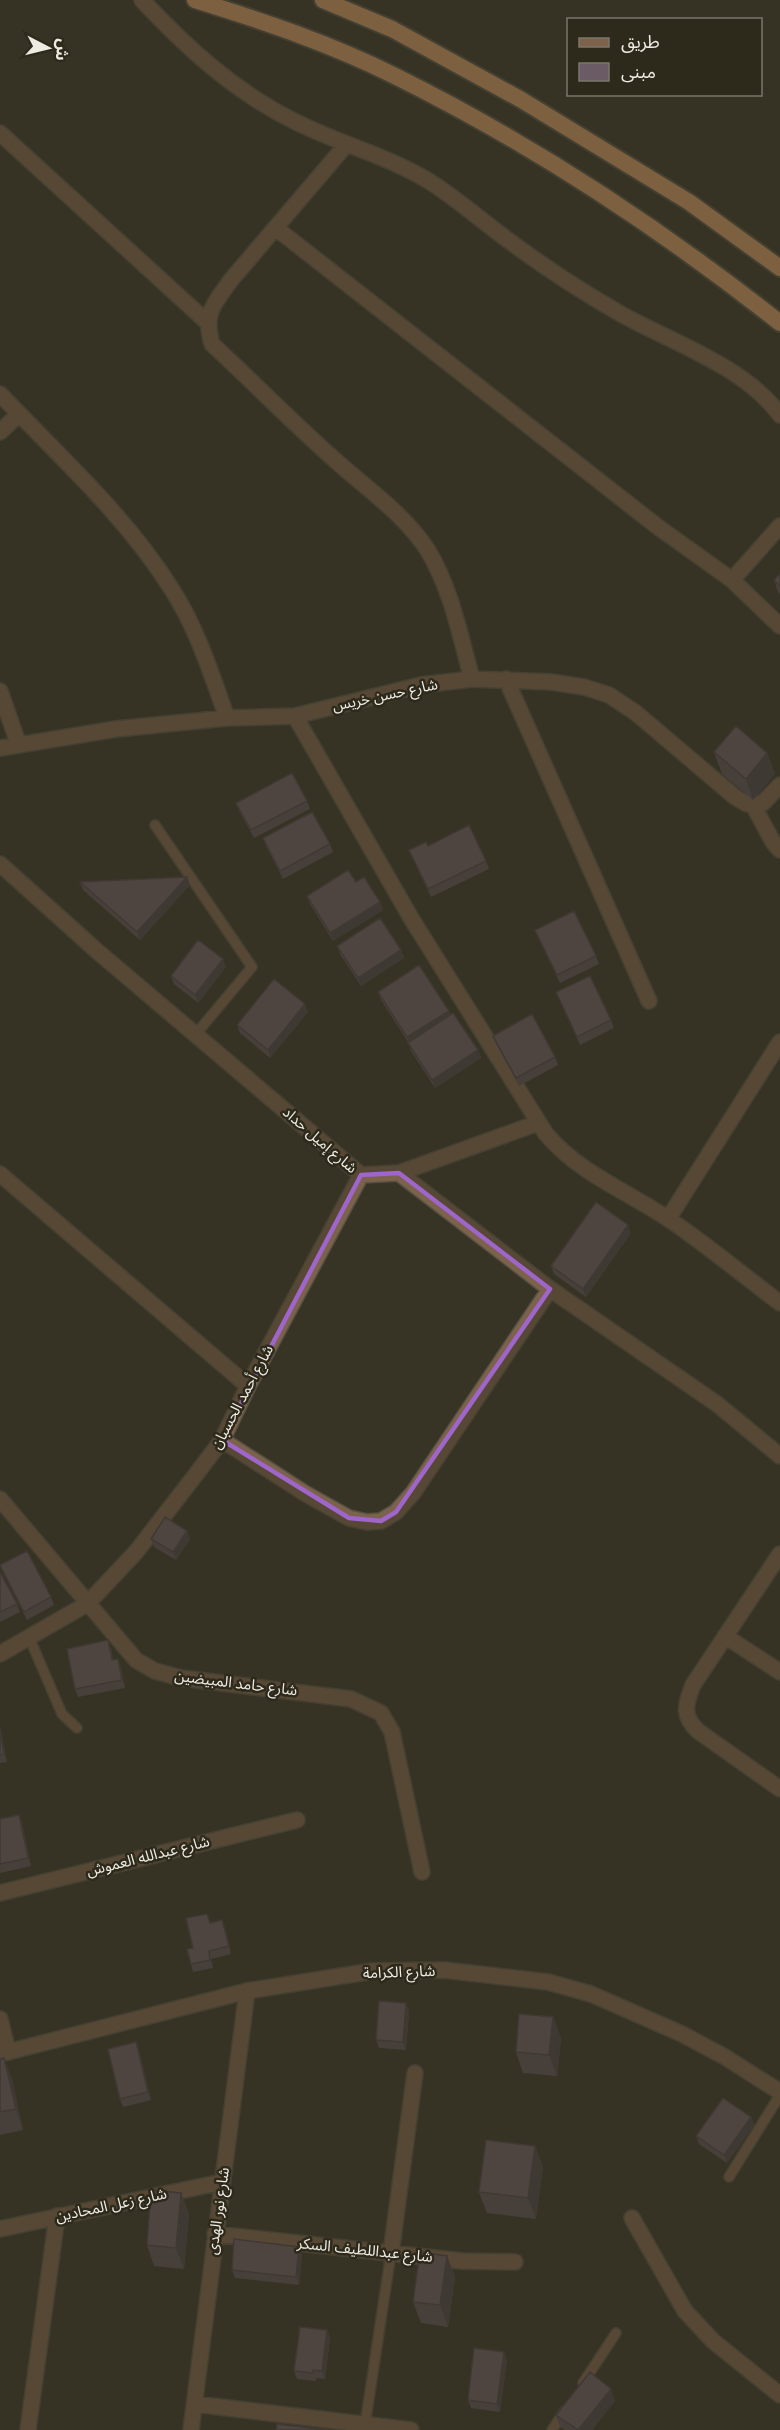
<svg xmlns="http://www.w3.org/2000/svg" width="780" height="2430" viewBox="0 0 780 2430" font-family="Lato,'Noto Sans Arabic',sans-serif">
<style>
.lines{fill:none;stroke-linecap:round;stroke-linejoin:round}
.service-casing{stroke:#545043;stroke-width:12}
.minor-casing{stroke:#545043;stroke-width:18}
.tertiary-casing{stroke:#545043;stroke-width:18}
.trunk-casing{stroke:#545043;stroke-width:20}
.service{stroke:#7d624b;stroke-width:9}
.minor{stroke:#7d624b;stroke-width:15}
.tertiary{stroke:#7d624b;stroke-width:15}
.trunk{stroke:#d39862;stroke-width:16}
.wall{fill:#5c4e56}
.shaded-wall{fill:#4b4046}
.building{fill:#6b5b64;stroke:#4b4046;stroke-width:1.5}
.marked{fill:none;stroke:#9e65ca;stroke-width:4.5;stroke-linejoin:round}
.labels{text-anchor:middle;stroke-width:5;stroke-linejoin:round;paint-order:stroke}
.street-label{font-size:15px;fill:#eeebe3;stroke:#2d291b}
</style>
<rect width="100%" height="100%" fill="#373325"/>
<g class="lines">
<defs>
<path id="service" d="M 155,825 L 252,967 L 196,1034
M 29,1637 L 62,1714 L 77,1728
M 729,2177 L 780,2095
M 583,2383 L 616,2333
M 365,2425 L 391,2253
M 552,2430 L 564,2412"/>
<path id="minor" d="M 142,0 C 186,47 235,92 294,121 C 337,143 385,155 427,180 C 452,195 476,216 500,234 C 538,263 579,290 621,314 C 673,343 744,366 780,415
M 0,133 L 207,322
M 346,145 L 231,280 C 214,304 203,313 212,344 C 253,382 293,423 335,460 C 367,489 403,513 427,549 C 451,588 460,635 472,679
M 277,229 L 658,527 L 732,580 L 780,626
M 0,394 C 59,456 125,515 171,588 C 197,628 211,673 227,718
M 0,432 L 19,414
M 732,580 L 780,526
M 506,679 L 649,1001
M 0,691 L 18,743
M 295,716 L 411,918 L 546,1134 C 580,1174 627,1191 670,1220 C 708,1246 743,1275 780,1303
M 0,748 L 116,729 L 227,718 L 295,716 L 421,685 L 472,679 L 551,682 L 584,687 L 609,695 L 636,713 L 735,797 L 747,804 L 763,803 L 780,785
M 753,805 L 773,842 L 780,850
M 0,864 L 97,951 L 361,1175 L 399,1173 L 550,1289 L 717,1404 L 780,1456
M 399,1173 L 538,1123
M 0,1174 L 248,1386
M 668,1219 L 780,1042
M 222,1440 L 306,1494 L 349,1518 L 367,1522 L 381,1521 L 396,1512 L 413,1493 L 550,1289
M 0,1499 L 136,1660 L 155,1671 L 181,1678 L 351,1699 L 381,1713 L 392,1732 L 422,1872
M 780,1554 L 693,1685 C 685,1705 682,1716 698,1731 L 780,1789
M 725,1636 L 780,1672
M 0,1654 L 87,1604 L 136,1552 L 197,1473 L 222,1440 L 248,1386 L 361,1175
M 0,1893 L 297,1820
M 0,2019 L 8,2052
M 632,2218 L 685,2311 L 713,2341 L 780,2395
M 0,2229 L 222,2182
M 215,2234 L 462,2261 L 515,2262
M 391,2253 L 415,2073
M 195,2404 L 411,2430
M 28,2430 L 57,2216
M 191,2430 L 247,1991"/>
<path id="tertiary" d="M 0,2054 L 247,1991 L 373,1971 L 444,1970 L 548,1982 L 591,1994 L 682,2034 L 725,2057 L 780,2092"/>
<path id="trunk" d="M 195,0 C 263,21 331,44 395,76 C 532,144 660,228 780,323
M 323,0 L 392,29 L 520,99 L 689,202 L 780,268"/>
</defs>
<!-- service casing -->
<use href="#service" class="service-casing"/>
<!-- minor casing -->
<use href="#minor" class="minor-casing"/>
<!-- tertiary casing -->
<use href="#tertiary" class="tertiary-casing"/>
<!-- trunk casing -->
<use href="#trunk" class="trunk-casing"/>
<!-- service -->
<use href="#service" class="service"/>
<!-- minor -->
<use href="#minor" class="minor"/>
<!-- tertiary -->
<use href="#tertiary" class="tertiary"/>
<!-- trunk -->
<use href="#trunk" class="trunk"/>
</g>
<!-- wall -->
<path class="wall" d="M 780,574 L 780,594 L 778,592 L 774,580 Z
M 714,752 L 767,753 L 775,774 L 753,800 L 722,774 Z
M 307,801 L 310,809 L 254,838 L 239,811 L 236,803 Z
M 263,838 L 330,844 L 333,852 L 283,879 L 266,846 Z
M 428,846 L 486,861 L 489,869 L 431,897 L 409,850 Z
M 187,877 L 190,885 L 140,940 L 83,890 L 80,882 Z
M 356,882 L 380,902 L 383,910 L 333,941 L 310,904 L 307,896 Z
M 535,930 L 596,956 L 599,964 L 560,983 L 538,938 Z
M 337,946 L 401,950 L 404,958 L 361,986 L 340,954 Z
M 226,967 L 198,1003 L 174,984 L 171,976 Z
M 378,992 L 449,1011 L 450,1015 L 478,1050 L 481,1058 L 435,1088 L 411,1051 L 408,1042 L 381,1000 Z
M 556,992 L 611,1020 L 614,1028 L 580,1045 Z
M 308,1012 L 270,1058 L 240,1033 L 237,1025 Z
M 493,1036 L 555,1057 L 558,1065 L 519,1086 L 496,1044 Z
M 631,1233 L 586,1297 L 554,1274 L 551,1266 Z
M 187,1531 L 190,1539 L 176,1560 L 154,1547 L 151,1539 Z
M 0,1565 L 51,1597 L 54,1605 L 27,1620 L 3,1573 Z
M 0,1572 L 17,1604 L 20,1612 L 0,1622 Z
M 111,1648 L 113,1660 L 121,1667 L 125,1688 L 78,1697 L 75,1689 Z
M 0,1726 L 7,1762 L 0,1763 Z
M 19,1815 L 22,1823 L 31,1866 L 0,1873 L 0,1819 Z
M 222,1920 L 225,1928 L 231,1954 L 211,1959 L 213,1968 L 193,1972 L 191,1964 L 193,1948 L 210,1923 Z
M 406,2003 L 409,2011 L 406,2050 L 379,2048 L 376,2040 Z
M 553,2017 L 561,2038 L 557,2076 L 523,2073 L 516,2052 Z
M 136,2042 L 139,2050 L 151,2100 L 123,2107 L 120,2099 Z
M 0,2059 L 12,2079 L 23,2130 L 0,2135 Z
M 751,2117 L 754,2125 L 727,2163 L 699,2144 L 696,2136 Z
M 535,2146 L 543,2167 L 536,2219 L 487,2213 L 479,2192 Z
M 181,2193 L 189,2214 L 184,2269 L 154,2266 L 147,2245 Z
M 299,2247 L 302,2255 L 299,2285 L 235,2278 L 232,2270 Z
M 447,2256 L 455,2277 L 448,2327 L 421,2323 L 413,2302 Z
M 327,2330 L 330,2338 L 325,2379 L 316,2378 L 316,2381 L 297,2379 L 294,2371 Z
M 507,2360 L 500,2412 L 471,2408 L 468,2400 Z
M 615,2401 L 592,2430 L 565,2430 L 560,2427 L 556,2415 Z"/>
<!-- shaded-wall -->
<path class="shaded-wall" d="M 767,753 L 775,774 L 753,800 L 746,779 Z
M 187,877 L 190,885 L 140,940 L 137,932 Z
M 380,902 L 383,910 L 333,941 L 330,933 Z
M 401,950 L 404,958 L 361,986 L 358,978 Z
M 223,959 L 226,967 L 198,1003 L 195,995 Z
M 305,1004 L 308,1012 L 270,1058 L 268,1050 Z
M 449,1011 L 452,1019 L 410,1045 L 407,1037 Z
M 478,1050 L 481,1058 L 435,1088 L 432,1080 Z
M 628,1225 L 631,1233 L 586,1297 L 583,1289 Z
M 187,1531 L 190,1539 L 176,1560 L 173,1552 Z
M 118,1659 L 121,1667 L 125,1688 L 122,1680 Z
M 0,1726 L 7,1762 L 4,1754 L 0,1732 Z
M 19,1815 L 22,1823 L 31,1866 L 28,1858 Z
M 406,2003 L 409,2011 L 406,2050 L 403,2042 Z
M 553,2017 L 561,2038 L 557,2076 L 549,2055 Z
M 136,2042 L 139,2050 L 151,2100 L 148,2092 Z
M 4,2058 L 12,2079 L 23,2130 L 16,2109 Z
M 751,2117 L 754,2125 L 727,2163 L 724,2155 Z
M 535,2146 L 543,2167 L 536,2219 L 528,2198 Z
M 181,2193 L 189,2214 L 184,2269 L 176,2248 Z
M 299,2247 L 302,2255 L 299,2285 L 296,2277 Z
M 447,2256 L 455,2277 L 448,2327 L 440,2305 Z
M 327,2330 L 330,2338 L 325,2379 L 322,2371 Z
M 504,2352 L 507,2360 L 500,2412 L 497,2404 Z
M 611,2389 L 615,2401 L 592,2430 L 578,2430 Z"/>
<!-- building -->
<path class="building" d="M 780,574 L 780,586 L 774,580 Z
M 736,726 L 767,753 L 746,779 L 714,752 Z
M 292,773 L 307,801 L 251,830 L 236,803 Z
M 312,812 L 330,844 L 280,871 L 263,838 Z
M 469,825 L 486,861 L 428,889 L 409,850 L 426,842 L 428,846 Z
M 348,870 L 356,882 L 364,877 L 380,902 L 330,933 L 307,896 Z
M 187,877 L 137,932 L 80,882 Z
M 574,911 L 596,956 L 557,975 L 535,930 Z
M 380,918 L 401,950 L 358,978 L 337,946 Z
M 198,940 L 223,959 L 195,995 L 171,976 Z
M 419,965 L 449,1011 L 407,1037 L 378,992 Z
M 590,976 L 611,1020 L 577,1037 L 556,992 Z
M 274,979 L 305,1004 L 268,1050 L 237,1025 Z
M 453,1013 L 478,1050 L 432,1080 L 408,1043 Z
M 532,1014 L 555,1057 L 516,1078 L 493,1036 Z
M 596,1202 L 628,1225 L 583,1289 L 551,1266 Z
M 165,1517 L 187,1531 L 173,1552 L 151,1539 Z
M 27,1551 L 51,1597 L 24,1612 L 0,1565 Z
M 0,1572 L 17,1604 L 0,1612 Z
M 108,1640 L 112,1660 L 118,1659 L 122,1680 L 75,1689 L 67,1649 Z
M 0,1732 L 4,1754 L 0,1755 Z
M 19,1815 L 28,1858 L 0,1864 L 0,1819 Z
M 207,1914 L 210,1923 L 222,1920 L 229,1946 L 209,1951 L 210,1960 L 191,1964 L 187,1949 L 193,1948 L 186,1918 Z
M 379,2001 L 406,2003 L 403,2042 L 376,2040 Z
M 519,2014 L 553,2017 L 549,2055 L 516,2052 Z
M 136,2042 L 148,2092 L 120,2099 L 108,2049 Z
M 4,2058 L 16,2109 L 0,2112 L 0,2059 Z
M 723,2098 L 751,2117 L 724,2155 L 696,2136 Z
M 486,2140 L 535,2146 L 528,2198 L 479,2192 Z
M 151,2190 L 181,2193 L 176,2248 L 147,2245 Z
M 234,2239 L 299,2247 L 296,2277 L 232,2270 Z
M 420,2252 L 447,2256 L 440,2305 L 413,2302 Z
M 300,2327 L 327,2330 L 322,2371 L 313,2370 L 313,2373 L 294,2371 Z
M 474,2348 L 504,2352 L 497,2404 L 468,2400 Z
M 590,2372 L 611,2389 L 578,2430 L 556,2415 Z
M 277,2424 L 328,2430 L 276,2430 Z"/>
<!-- marked area -->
<path d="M0 0H780V2430H0ZM 399,1173 L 550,1289 L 396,1512 L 381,1521 L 349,1518 L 222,1440 L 361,1175 Z" fill="#373325" fill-opacity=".55" fill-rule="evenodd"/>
<path class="marked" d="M 399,1173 L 550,1289 L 396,1512 L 381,1521 L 349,1518 L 222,1440 L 361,1175 Z"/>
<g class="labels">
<!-- street labels -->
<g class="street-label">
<text transform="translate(385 695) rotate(-12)" y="5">شارع حسن خريس</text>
<text transform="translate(320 1140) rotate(41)" y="5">شارع إميل حداد</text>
<text transform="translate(242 1397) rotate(-62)" y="5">شارع أحمد الحسبان</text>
<text transform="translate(236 1683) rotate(7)" y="5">شارع حامد المبيضين</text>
<text transform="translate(148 1856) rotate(-14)" y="5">شارع عبدالله العموش</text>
<text transform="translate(399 1972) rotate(-2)" y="5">شارع الكرامة</text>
<text transform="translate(111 2205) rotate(-12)" y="5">شارع زعل المحادين</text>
<text transform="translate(218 2211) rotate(-82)" y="5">شارع نور الهدى</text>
<text transform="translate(365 2250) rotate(6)" y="5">شارع عبداللطيف السكر</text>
</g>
</g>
<!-- legend -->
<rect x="567" y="18" width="195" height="78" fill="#2d291b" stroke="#7a776b" stroke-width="1.5"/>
<rect x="579" y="38" width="30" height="9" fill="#7d624b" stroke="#7a776b" stroke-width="1.5"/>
<text x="621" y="48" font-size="18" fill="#eeebe3">طريق</text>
<rect x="579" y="63" width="30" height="18" fill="#6b5b64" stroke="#7a776b" stroke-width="1.5"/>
<text x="621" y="78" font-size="18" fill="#eeebe3">مبنى</text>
<!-- north arrow -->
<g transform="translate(48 48) rotate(97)" stroke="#2d291b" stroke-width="4.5" paint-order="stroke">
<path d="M0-4.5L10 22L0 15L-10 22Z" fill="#eeebe3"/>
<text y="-9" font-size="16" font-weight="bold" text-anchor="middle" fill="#eeebe3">ش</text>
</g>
</svg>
